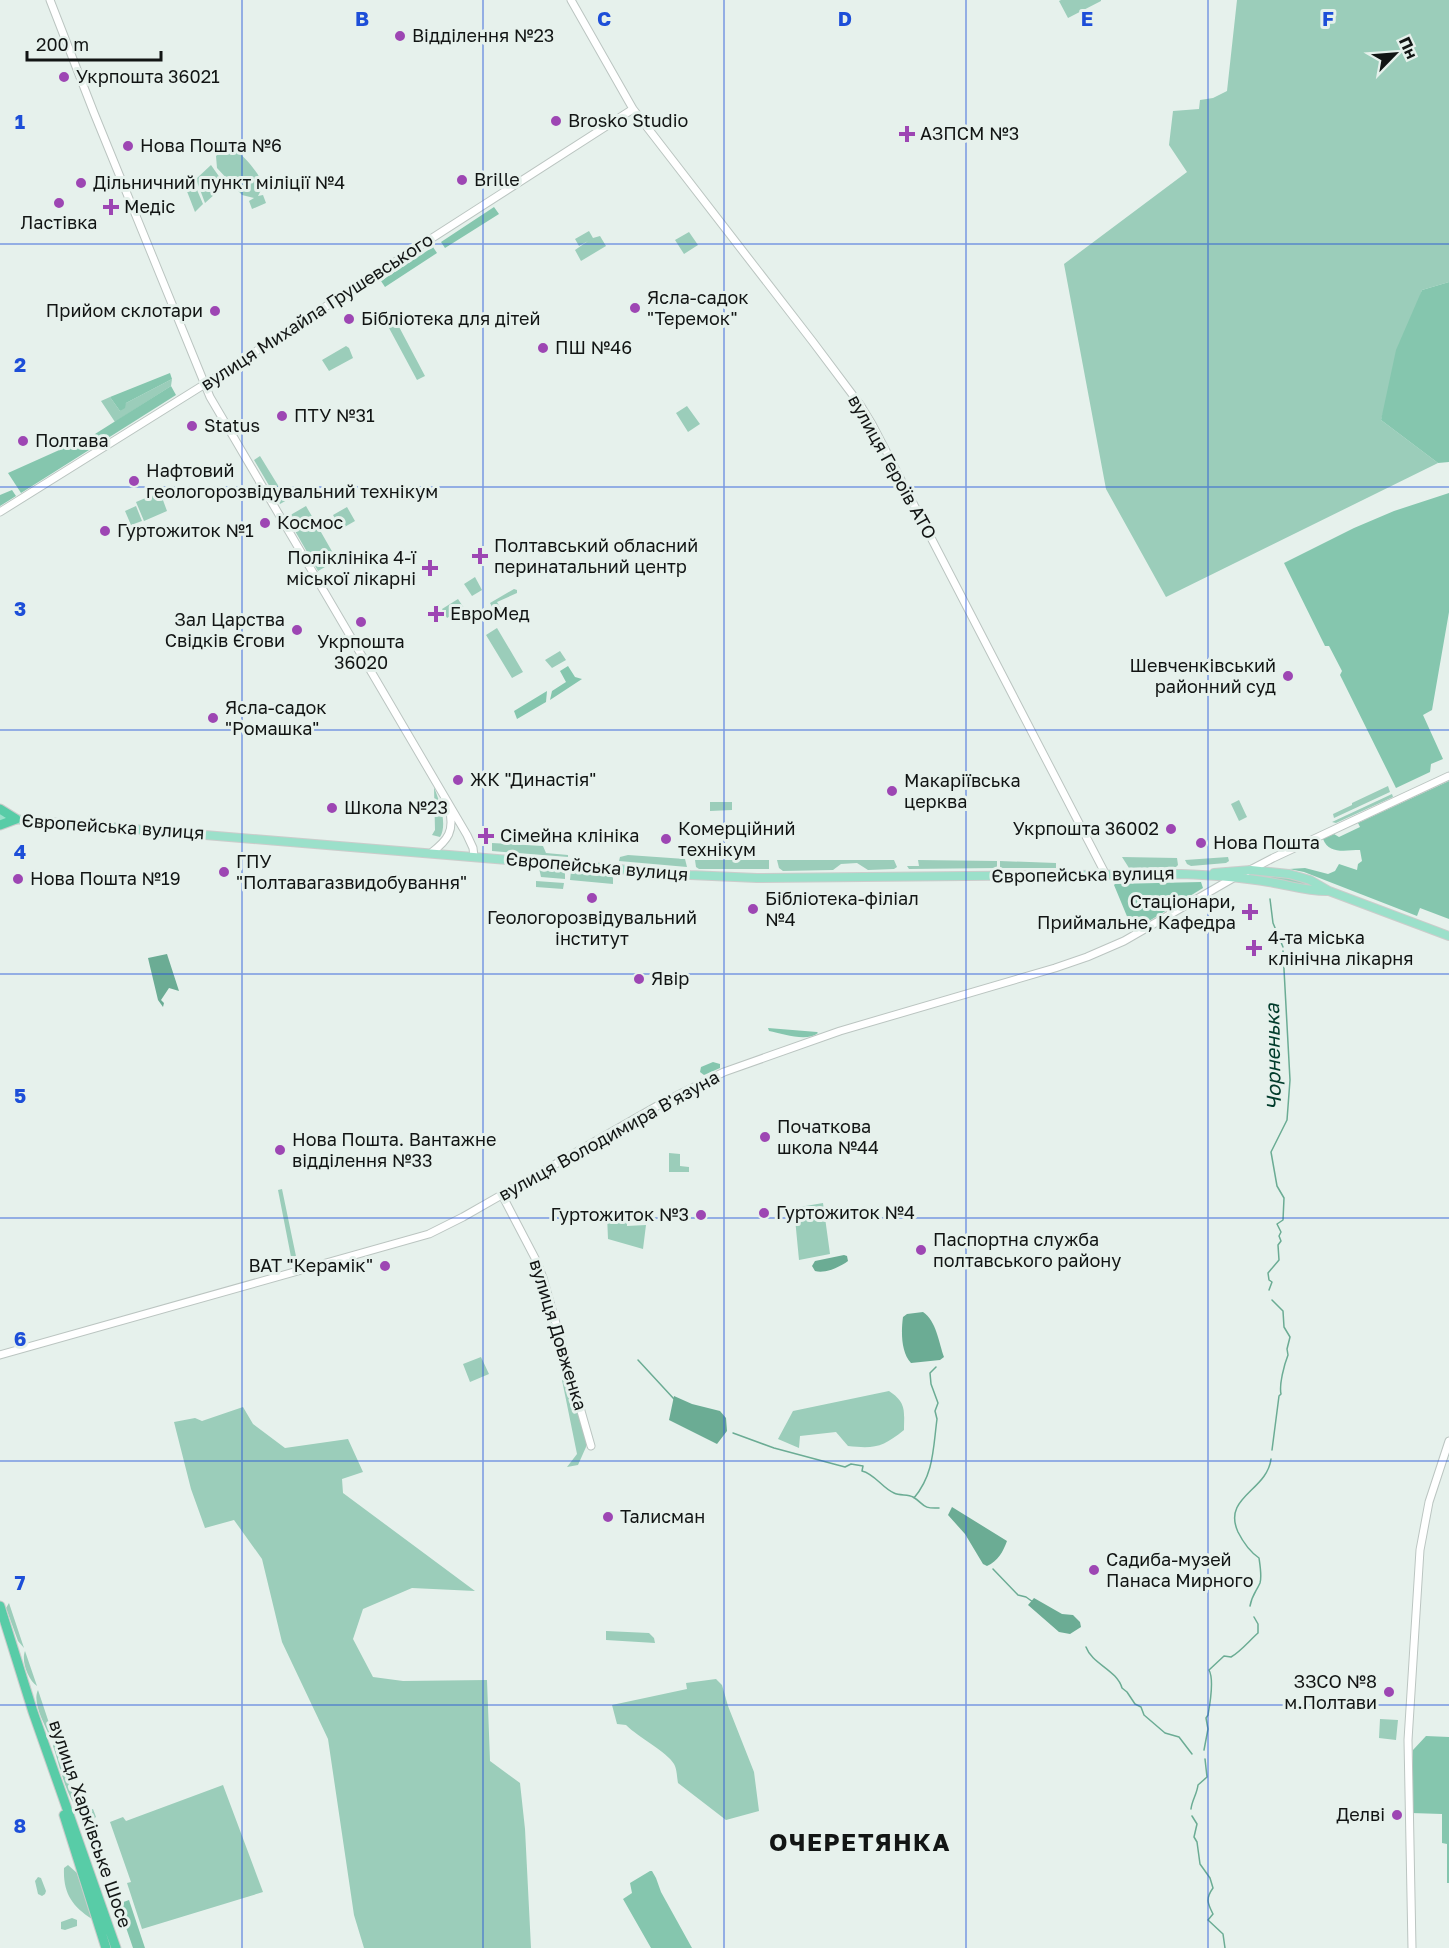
<svg xmlns="http://www.w3.org/2000/svg" width="1449" height="1948" viewBox="0 0 1449 1948" font-family="'Golos Text',sans-serif">
<style>
.green{fill:#9bcdba}
.forest{fill:#85c6ae}
.water{fill:#6bac94}
.lines{fill:none;stroke-linecap:round;stroke-linejoin:round}
.stream{stroke:#6bac94;stroke-width:1.5}
.secondary-casing{stroke:#bbc5c1;stroke-width:9}
.primary-casing{stroke:#cbcccb;stroke-width:10}
.highway-casing{stroke:#cbcccb;stroke-width:11}
.secondary{stroke:#fff;stroke-width:7}
.primary{stroke:#9be0ca;stroke-width:8}
.highway{stroke:#58cca7;stroke-width:9}
.grid{fill:none;stroke:#1d4ed8;stroke-width:1.5;stroke-opacity:0.55}
.poi-dot{fill:#9d46b3;stroke:#e6f1ec;stroke-width:2}
.labels{text-anchor:middle;stroke-width:6;stroke-linejoin:round;paint-order:stroke}
.poi-label{font-size:18px;fill:#121514;stroke:#e6f1ec;text-anchor:start}
.street-label{font-size:18px;fill:#121514;stroke:#e6f1ec}
.water-label{font-size:20px;font-style:italic;fill:#003b2b;stroke:#e6f1ec}
.district-label{font-size:24px;font-weight:bold;letter-spacing:1.5px;fill:#121514;stroke:#e6f1ec}
.grid-label{font-size:20px;text-anchor:middle;font-weight:bold;fill:#1d4ed8;stroke:#e6f1ec;stroke-width:6;stroke-linejoin:round;paint-order:stroke}
</style>
<rect width="100%" height="100%" fill="#e6f1ec"/>
<!-- green -->
<path class="green" d="M 1061,0 L 1101,0 L 1101,1 L 1068,18 L 1059,1 Z
M 1237,0 L 1449,0 L 1449,282 L 1422,290 L 1381,420 L 1438,463 L 1166,597 L 1106,489 L 1064,264 L 1187,172 L 1169,145 L 1173,111 L 1199,109 L 1200,100 L 1213,98 L 1227,91 Z
M 225,148 C 230,148 231,147 235,150 C 244,155 262,177 263,186 L 258,196 L 263,195 L 266,203 L 252,209 L 249,201 L 254,198 L 242,195 L 217,168 L 216,156 Z
M 211,165 L 225,185 L 205,203 L 196,179 Z
M 181,176 L 192,178 L 203,204 L 195,212 Z
M 589,231 L 593,238 L 600,236 L 606,246 L 581,261 L 575,250 L 588,241 L 579,246 L 575,239 Z
M 689,232 L 698,245 L 684,254 L 675,240 Z
M 397,323 L 425,376 L 417,380 L 389,328 Z
M 346,346 L 349,348 L 353,358 L 329,371 L 322,360 Z
M 172,379 L 171,386 L 115,422 L 101,401 L 110,397 L 120,411 L 126,403 Z
M 687,406 L 700,424 L 688,432 L 676,413 Z
M 260,456 L 287,500 L 280,504 L 254,460 Z
M 160,492 L 167,511 L 144,521 L 136,502 Z
M 136,506 L 142,521 L 131,525 L 125,511 Z
M 306,506 L 337,560 L 318,571 L 287,517 Z
M 347,507 L 355,521 L 341,529 L 333,515 Z
M 475,577 L 482,590 L 472,596 L 464,584 Z
M 514,589 L 517,590 L 517,593 L 497,602 L 503,612 L 497,616 L 490,603 Z
M 458,599 L 464,608 L 447,618 L 442,609 Z
M 497,628 L 523,672 L 512,678 L 486,635 Z
M 560,651 L 566,660 L 552,668 L 545,660 Z
M 1388,786 L 1390,792 L 1334,818 L 1333,814 L 1352,805 L 1352,803 Z
M 434,787 C 439,800 448,824 440,837 L 432,835 L 435,830 Z
M 1392,794 L 1393,797 L 1336,823 L 1332,822 Z
M 1239,800 L 1247,817 L 1239,821 L 1231,804 Z
M 710,802 L 732,802 L 732,810 L 710,811 Z
M 492,843 L 543,846 L 546,853 L 568,855 L 568,857 L 492,851 Z
M 628,855 L 685,859 L 687,867 L 619,861 L 620,857 Z
M 1122,857 L 1177,858 L 1178,865 L 1176,867 L 1129,868 Z
M 1228,857 L 1229,861 L 1226,863 L 1191,866 L 1187,864 L 1185,860 Z
M 695,860 L 769,860 L 769,869 L 699,869 L 696,867 Z
M 777,860 L 894,860 L 897,867 L 894,869 L 868,870 L 857,863 L 841,864 L 833,870 L 783,871 L 779,868 Z
M 918,860 L 997,861 L 997,868 L 909,869 L 907,866 L 919,866 Z
M 1000,861 L 1056,863 L 1056,868 L 1000,868 Z
M 539,868 L 565,871 L 565,879 L 541,877 Z
M 571,871 L 613,875 L 613,884 L 570,880 Z
M 1245,874 C 1271,873 1297,878 1320,888 Z
M 536,881 L 564,883 L 563,889 L 536,887 Z
M 669,1153 L 680,1154 L 680,1166 L 689,1167 L 689,1172 L 669,1172 Z
M 282,1189 L 297,1261 L 292,1262 L 278,1190 Z
M 823,1203 L 830,1254 L 799,1260 L 794,1208 Z
M 607,1215 L 627,1215 L 627,1226 L 646,1225 L 643,1249 L 608,1239 Z
M 481,1357 L 489,1374 L 470,1382 L 463,1364 Z
M 562,1380 L 569,1382 L 586,1441 L 586,1447 L 578,1465 L 567,1467 L 577,1454 Z
M 889,1391 C 907,1403 904,1411 904,1430 C 883,1447 875,1449 848,1446 L 836,1432 L 800,1436 L 799,1448 L 778,1439 L 793,1411 Z
M 243,1407 L 253,1424 L 285,1448 L 348,1439 L 363,1472 L 342,1479 L 343,1493 L 475,1591 L 412,1588 L 363,1609 L 353,1639 L 373,1677 L 403,1681 L 487,1680 L 490,1761 L 520,1783 L 525,1829 L 531,1948 L 364,1948 L 354,1915 L 328,1739 L 282,1642 L 262,1559 L 234,1520 L 205,1528 L 191,1489 L 174,1422 L 195,1418 L 202,1421 Z
M 9,1603 L 24,1648 L 18,1641 L 6,1608 Z
M 606,1631 L 649,1633 L 654,1638 L 655,1643 L 606,1640 Z
M 25,1651 L 37,1686 C 28,1680 21,1661 25,1651 Z
M 716,1679 L 722,1685 L 728,1706 L 754,1772 L 759,1811 L 726,1820 L 678,1783 C 677,1778 677,1769 674,1764 C 667,1752 638,1737 626,1725 L 617,1724 L 612,1705 L 687,1689 L 686,1683 Z
M 38,1690 L 54,1738 L 49,1735 C 44,1723 32,1702 38,1690 Z
M 1380,1719 L 1398,1720 L 1396,1740 L 1379,1738 Z
M 55,1742 L 74,1798 L 77,1797 L 83,1812 L 93,1809 L 96,1817 L 92,1820 C 68,1812 61,1768 53,1746 Z
M 223,1785 L 263,1892 L 142,1929 L 127,1883 L 131,1882 L 110,1822 L 123,1817 L 126,1821 Z
M 68,1865 L 77,1873 L 92,1919 C 72,1906 63,1893 64,1868 Z
M 38,1877 L 41,1878 L 46,1891 L 45,1894 L 42,1896 L 38,1894 L 35,1881 Z
M 72,1918 L 77,1920 L 77,1926 L 65,1930 L 61,1929 L 61,1922 Z"/>
<!-- forest -->
<path class="forest" d="M 494,207 L 499,214 L 445,248 L 441,242 Z
M 433,247 L 437,253 L 385,287 L 381,281 Z
M 1449,282 L 1449,462 L 1438,463 L 1381,420 L 1396,350 L 1422,290 Z
M 170,373 L 172,379 L 126,403 L 125,408 L 120,411 L 110,397 Z
M 171,386 L 176,395 L 21,493 L 8,473 L 95,434 Z
M 12,490 L 16,496 L 0,506 L 0,495 Z
M 1449,493 L 1449,612 L 1432,710 L 1423,715 L 1443,759 L 1431,764 L 1430,772 L 1396,788 L 1340,675 L 1342,671 L 1329,646 L 1325,646 L 1284,563 L 1354,528 L 1394,511 Z
M 568,666 L 575,677 L 582,679 L 550,700 L 552,691 L 566,682 L 560,671 Z
M 547,691 L 546,702 L 517,719 L 514,711 Z
M 1449,781 L 1449,919 L 1420,908 L 1417,916 L 1304,872 L 1289,869 L 1305,868 L 1328,874 L 1335,871 L 1339,864 L 1357,870 L 1358,864 L 1362,861 L 1360,850 C 1346,850 1329,855 1323,839 L 1334,834 L 1339,837 L 1360,827 L 1358,823 Z
M 1201,882 L 1203,888 L 1136,929 L 1131,926 L 1114,885 L 1115,884 Z
M 768,1028 L 817,1032 L 818,1033 C 807,1042 783,1034 769,1031 Z
M 713,1062 L 720,1064 L 720,1068 L 704,1075 L 700,1072 L 701,1067 Z
M 1426,1736 L 1449,1737 L 1449,1883 L 1447,1883 L 1447,1844 L 1442,1843 L 1442,1814 L 1411,1813 L 1413,1750 Z
M 650,1871 L 652,1871 L 656,1878 L 661,1892 L 692,1948 L 651,1948 L 623,1899 L 632,1893 L 630,1883 Z
M 129,1900 L 145,1948 L 133,1948 L 118,1904 Z"/>
<!-- water -->
<path class="water" d="M 167,954 L 179,991 L 169,988 L 161,1000 L 164,1003 L 163,1007 L 158,1000 L 148,958 Z
M 844,1255 L 847,1256 L 848,1261 C 840,1267 825,1274 815,1271 L 812,1266 L 815,1261 Z
M 923,1312 C 936,1320 939,1343 944,1357 L 940,1360 L 911,1363 C 901,1352 901,1332 903,1317 L 907,1314 Z
M 674,1396 L 692,1404 L 720,1411 L 726,1418 L 727,1431 L 717,1444 L 669,1420 Z
M 952,1507 L 1007,1541 C 1003,1552 998,1561 987,1566 L 983,1564 L 965,1534 L 948,1515 Z
M 1034,1598 L 1062,1614 L 1073,1615 L 1080,1622 L 1081,1627 L 1070,1634 L 1059,1632 L 1028,1605 Z"/>
<g class="lines">
<!-- stream -->
<path class="stream" d="M 1270,899 L 1273,923 L 1283,947
M 1269,1290 L 1272,1282 L 1269,1280 L 1268,1273 L 1279,1260 L 1278,1245 L 1281,1241 L 1279,1236 L 1281,1232 L 1277,1224 L 1283,1220 L 1284,1198 L 1277,1186 L 1271,1152 L 1287,1120 L 1290,1080 L 1283,951
M 1272,1300 L 1283,1311 L 1284,1327 L 1290,1337 L 1287,1349 L 1288,1355 C 1284,1365 1279,1385 1281,1394 L 1279,1396 L 1272,1450
M 638,1360 L 674,1399
M 733,1433 L 774,1448 L 845,1467 L 851,1464 L 863,1466 L 862,1471 C 875,1474 882,1488 894,1493 C 900,1496 908,1494 913,1497 C 925,1504 921,1509 939,1508
M 914,1498 C 934,1474 933,1449 937,1419 L 935,1411 L 938,1403 L 931,1384 L 930,1373 L 936,1367
M 993,1569 L 1018,1595 L 1026,1597 L 1033,1602
M 1250,1606 C 1252,1595 1256,1592 1260,1583 C 1262,1576 1260,1565 1259,1558 C 1249,1551 1243,1542 1238,1532 C 1222,1497 1267,1491 1271,1459
M 1086,1647 C 1092,1664 1117,1670 1122,1688 L 1127,1692 L 1135,1704 L 1141,1707 L 1144,1715 L 1165,1733 L 1179,1737 L 1192,1754
M 1204,1750 L 1208,1729 L 1206,1718 L 1208,1715 C 1210,1704 1214,1679 1209,1670 L 1224,1656 L 1231,1657 C 1240,1652 1249,1641 1258,1633 L 1258,1624 L 1254,1617
M 1191,1809 C 1192,1800 1197,1794 1198,1785 L 1207,1777 L 1205,1759
M 1192,1816 L 1197,1824 L 1194,1837 L 1197,1842 L 1200,1864 L 1210,1878 L 1213,1888 C 1205,1899 1208,1904 1213,1914 L 1208,1920 L 1223,1934 L 1225,1948"/>
<defs>
<path id="secondary" d="M 50,0 L 94,113 L 210,397 L 467,835 L 473,848 L 474,857
M 571,0 L 633,109 L 813,342 L 861,406 L 872,424 L 1106,875
M 0,512 L 205,384 L 633,109
M 431,853 C 448,840 455,831 449,808
M 1248,871 L 1273,858 L 1449,776
M 502,1195 L 536,1260 L 543,1278 L 591,1446
M 0,1355 L 429,1234 L 463,1217 L 664,1102 L 724,1072 L 840,1031 L 1055,968 L 1087,957 L 1124,941 L 1235,877
M 1412,1948 L 1408,1740 L 1420,1550 L 1429,1502 L 1449,1441"/>
<path id="primary" d="M 0,818 L 690,875 L 757,878 L 1181,874 C 1210,875 1240,877 1269,882 C 1289,885 1309,892 1329,891
M 1214,873 L 1251,870 L 1289,874 L 1310,880 L 1329,891 L 1449,936"/>
<path id="highway" d="M 0,809 L 16,819
M 0,825 L 16,819
M 0,1606 L 33,1712 L 116,1948
M 64,1815 L 106,1948"/>
</defs>
<!-- secondary casing -->
<use href="#secondary" class="secondary-casing"/>
<!-- primary casing -->
<use href="#primary" class="primary-casing"/>
<!-- highway casing -->
<use href="#highway" class="highway-casing"/>
<!-- secondary -->
<use href="#secondary" class="secondary"/>
<!-- primary -->
<use href="#primary" class="primary"/>
<!-- highway -->
<use href="#highway" class="highway"/>
</g>
<!-- grid -->
<path class="grid" d="M 242,0 L 242,1948M 483,0 L 483,1948M 724,0 L 724,1948M 966,0 L 966,1948M 1208,0 L 1208,1948M 0,244 L 1449,244M 0,487 L 1449,487M 0,730 L 1449,730M 0,974 L 1449,974M 0,1218 L 1449,1218M 0,1461 L 1449,1461M 0,1705 L 1449,1705"/>
<!-- markers -->
<g class="poi-dot">
<circle cx="400" cy="36" r="6"/>
<circle cx="64" cy="77" r="6"/>
<circle cx="556" cy="121" r="6"/>
<path d="M904 125h6v6h6v6h-6v6h-6v-6h-6v-6h6z"/>
<circle cx="128" cy="146" r="6"/>
<circle cx="462" cy="180" r="6"/>
<circle cx="81" cy="183" r="6"/>
<circle cx="59" cy="203" r="6"/>
<path d="M108 198h6v6h6v6h-6v6h-6v-6h-6v-6h6z"/>
<circle cx="635" cy="308" r="6"/>
<circle cx="215" cy="311" r="6"/>
<circle cx="349" cy="319" r="6"/>
<circle cx="543" cy="348" r="6"/>
<circle cx="282" cy="416" r="6"/>
<circle cx="192" cy="426" r="6"/>
<circle cx="23" cy="441" r="6"/>
<circle cx="134" cy="481" r="6"/>
<circle cx="265" cy="523" r="6"/>
<circle cx="105" cy="531" r="6"/>
<path d="M477 547h6v6h6v6h-6v6h-6v-6h-6v-6h6z"/>
<path d="M427 559h6v6h6v6h-6v6h-6v-6h-6v-6h6z"/>
<path d="M433 605h6v6h6v6h-6v6h-6v-6h-6v-6h6z"/>
<circle cx="361" cy="622" r="6"/>
<circle cx="297" cy="630" r="6"/>
<circle cx="1288" cy="676" r="6"/>
<circle cx="213" cy="718" r="6"/>
<circle cx="458" cy="780" r="6"/>
<circle cx="892" cy="791" r="6"/>
<circle cx="332" cy="808" r="6"/>
<circle cx="1171" cy="829" r="6"/>
<path d="M483 827h6v6h6v6h-6v6h-6v-6h-6v-6h6z"/>
<circle cx="666" cy="839" r="6"/>
<circle cx="1201" cy="843" r="6"/>
<circle cx="224" cy="872" r="6"/>
<circle cx="18" cy="879" r="6"/>
<circle cx="592" cy="898" r="6"/>
<circle cx="753" cy="909" r="6"/>
<path d="M1247 903h6v6h6v6h-6v6h-6v-6h-6v-6h6z"/>
<path d="M1251 939h6v6h6v6h-6v6h-6v-6h-6v-6h6z"/>
<circle cx="639" cy="979" r="6"/>
<circle cx="765" cy="1137" r="6"/>
<circle cx="280" cy="1150" r="6"/>
<circle cx="764" cy="1213" r="6"/>
<circle cx="701" cy="1215" r="6"/>
<circle cx="921" cy="1250" r="6"/>
<circle cx="385" cy="1266" r="6"/>
<circle cx="608" cy="1517" r="6"/>
<circle cx="1094" cy="1570" r="6"/>
<circle cx="1389" cy="1692" r="6"/>
<circle cx="1397" cy="1815" r="6"/>
</g>
<g class="labels">
<!-- poi labels -->
<g class="poi-label">
<text x="412" y="42">Відділення №23</text>
<text x="76" y="83">Укрпошта 36021</text>
<text x="568" y="127">Brosko Studio</text>
<text x="920" y="140">АЗПСМ №3</text>
<text x="140" y="152">Нова Пошта №6</text>
<text x="474" y="186">Brille</text>
<text x="93" y="189">Дільничний пункт міліції №4</text>
<text x="124" y="213">Медіс</text>
<text x="59" y="229" text-anchor="middle">Ластівка</text>
<text x="647" y="304">Ясла-садок<tspan x="647" dy="21">"Теремок"</tspan></text>
<text x="203" y="317" text-anchor="end">Прийом склотари</text>
<text x="361" y="325">Бібліотека для дітей</text>
<text x="555" y="354">ПШ №46</text>
<text x="294" y="422">ПТУ №31</text>
<text x="204" y="432">Status</text>
<text x="35" y="447">Полтава</text>
<text x="146" y="477">Нафтовий<tspan x="146" dy="21">геологорозвідувальний технікум</tspan></text>
<text x="277" y="529">Космос</text>
<text x="117" y="537">Гуртожиток №1</text>
<text x="494" y="552">Полтавський обласний<tspan x="494" dy="21">перинатальний центр</tspan></text>
<text x="416" y="564" text-anchor="end">Поліклініка 4-ї<tspan x="416" dy="21">міської лікарні</tspan></text>
<text x="450" y="620">ЕвроМед</text>
<text x="285" y="626" text-anchor="end">Зал Царства<tspan x="285" dy="21">Cвідків Єгови</tspan></text>
<text x="361" y="648" text-anchor="middle">Укрпошта<tspan x="361" dy="21">36020</tspan></text>
<text x="1276" y="672" text-anchor="end">Шевченківський<tspan x="1276" dy="21">районний суд</tspan></text>
<text x="225" y="714">Ясла-садок<tspan x="225" dy="21">"Ромашка"</tspan></text>
<text x="470" y="786">ЖК "Династія"</text>
<text x="904" y="787">Макаріївська<tspan x="904" dy="21">церква</tspan></text>
<text x="344" y="814">Школа №23</text>
<text x="678" y="835">Комерційний<tspan x="678" dy="21">технікум</tspan></text>
<text x="1159" y="835" text-anchor="end">Укрпошта 36002</text>
<text x="500" y="842">Сімейна клініка</text>
<text x="1213" y="849">Нова Пошта</text>
<text x="236" y="868">ГПУ<tspan x="236" dy="21">"Полтавагазвидобування"</tspan></text>
<text x="30" y="885">Нова Пошта №19</text>
<text x="765" y="905">Бібліотека-філіал<tspan x="765" dy="21">№4</tspan></text>
<text x="1236" y="908" text-anchor="end">Стаціонари,<tspan x="1236" dy="21">Приймальне, Кафедра</tspan></text>
<text x="592" y="924" text-anchor="middle">Геологорозвідувальний<tspan x="592" dy="21">інститут</tspan></text>
<text x="1268" y="944">4-та міська<tspan x="1268" dy="21">клінічна лікарня</tspan></text>
<text x="651" y="985">Явір</text>
<text x="777" y="1133">Початкова<tspan x="777" dy="21">школа №44</tspan></text>
<text x="292" y="1146">Нова Пошта. Вантажне<tspan x="292" dy="21">відділення №33</tspan></text>
<text x="776" y="1219">Гуртожиток №4</text>
<text x="689" y="1221" text-anchor="end">Гуртожиток №3</text>
<text x="933" y="1246">Паспортна служба<tspan x="933" dy="21">полтавського району</tspan></text>
<text x="373" y="1272" text-anchor="end">ВАТ "Керамік"</text>
<text x="620" y="1523">Талисман</text>
<text x="1106" y="1566">Садиба-музей<tspan x="1106" dy="21">Панаса Мирного</tspan></text>
<text x="1377" y="1688" text-anchor="end">ЗЗСО №8<tspan x="1377" dy="21">м.Полтави</tspan></text>
<text x="1385" y="1821" text-anchor="end">Делві</text>
</g>
<!-- street labels -->
<g class="street-label">
<text transform="translate(317 312) rotate(-33)" y="6">вулиця Михайла Грушевського</text>
<text transform="translate(892 467) rotate(61)" y="6">вулиця Героїв АТО</text>
<text transform="translate(113 827) rotate(4)" y="6">Європейська вулиця</text>
<text transform="translate(597 867) rotate(5)" y="6">Європейська вулиця</text>
<text transform="translate(1083 875) rotate(-1)" y="6">Європейська вулиця</text>
<text transform="translate(609 1136) rotate(-29)" y="6">вулиця Володимира В'язуна</text>
<text transform="translate(558 1335) rotate(73)" y="6">вулиця Довженка</text>
<text transform="translate(90 1824) rotate(71)" y="6">вулиця Харківське Шосе</text>
</g>
<!-- water labels -->
<g class="water-label">
<text transform="translate(1273 1057) rotate(-91)" y="7">Чорненька</text>
</g>
<!-- district labels -->
<g class="district-label">
<text x="860" y="1851">ОЧЕРЕТЯНКА</text>
</g>
</g>
<g class="grid-label">
<text x="362" y="26">B</text>
<text x="604" y="26">C</text>
<text x="845" y="26">D</text>
<text x="1087" y="26">E</text>
<text x="1328" y="26">F</text>
<text x="20" y="129">1</text>
<text x="20" y="372">2</text>
<text x="20" y="616">3</text>
<text x="20" y="859">4</text>
<text x="20" y="1103">5</text>
<text x="20" y="1346">6</text>
<text x="20" y="1590">7</text>
<text x="20" y="1833">8</text>
</g>
<!-- north arrow -->
<g transform="translate(1395 54) rotate(65)" stroke="#e6f1ec" stroke-width="4.5" paint-order="stroke">
<path d="M0-4.5L10 22L0 15L-10 22Z" fill="#121514"/>
<text y="-9" font-size="16" font-weight="bold" text-anchor="middle" fill="#121514">Пн</text>
</g>
<!-- scale -->
<path d="M27 51v9h134v-9" fill="none" stroke="#121514" stroke-width="3"/>
<text x="36" y="51" font-size="18" fill="#121514" stroke="#e6f1ec" stroke-width="4.5" paint-order="stroke">200 m</text>
</svg>
